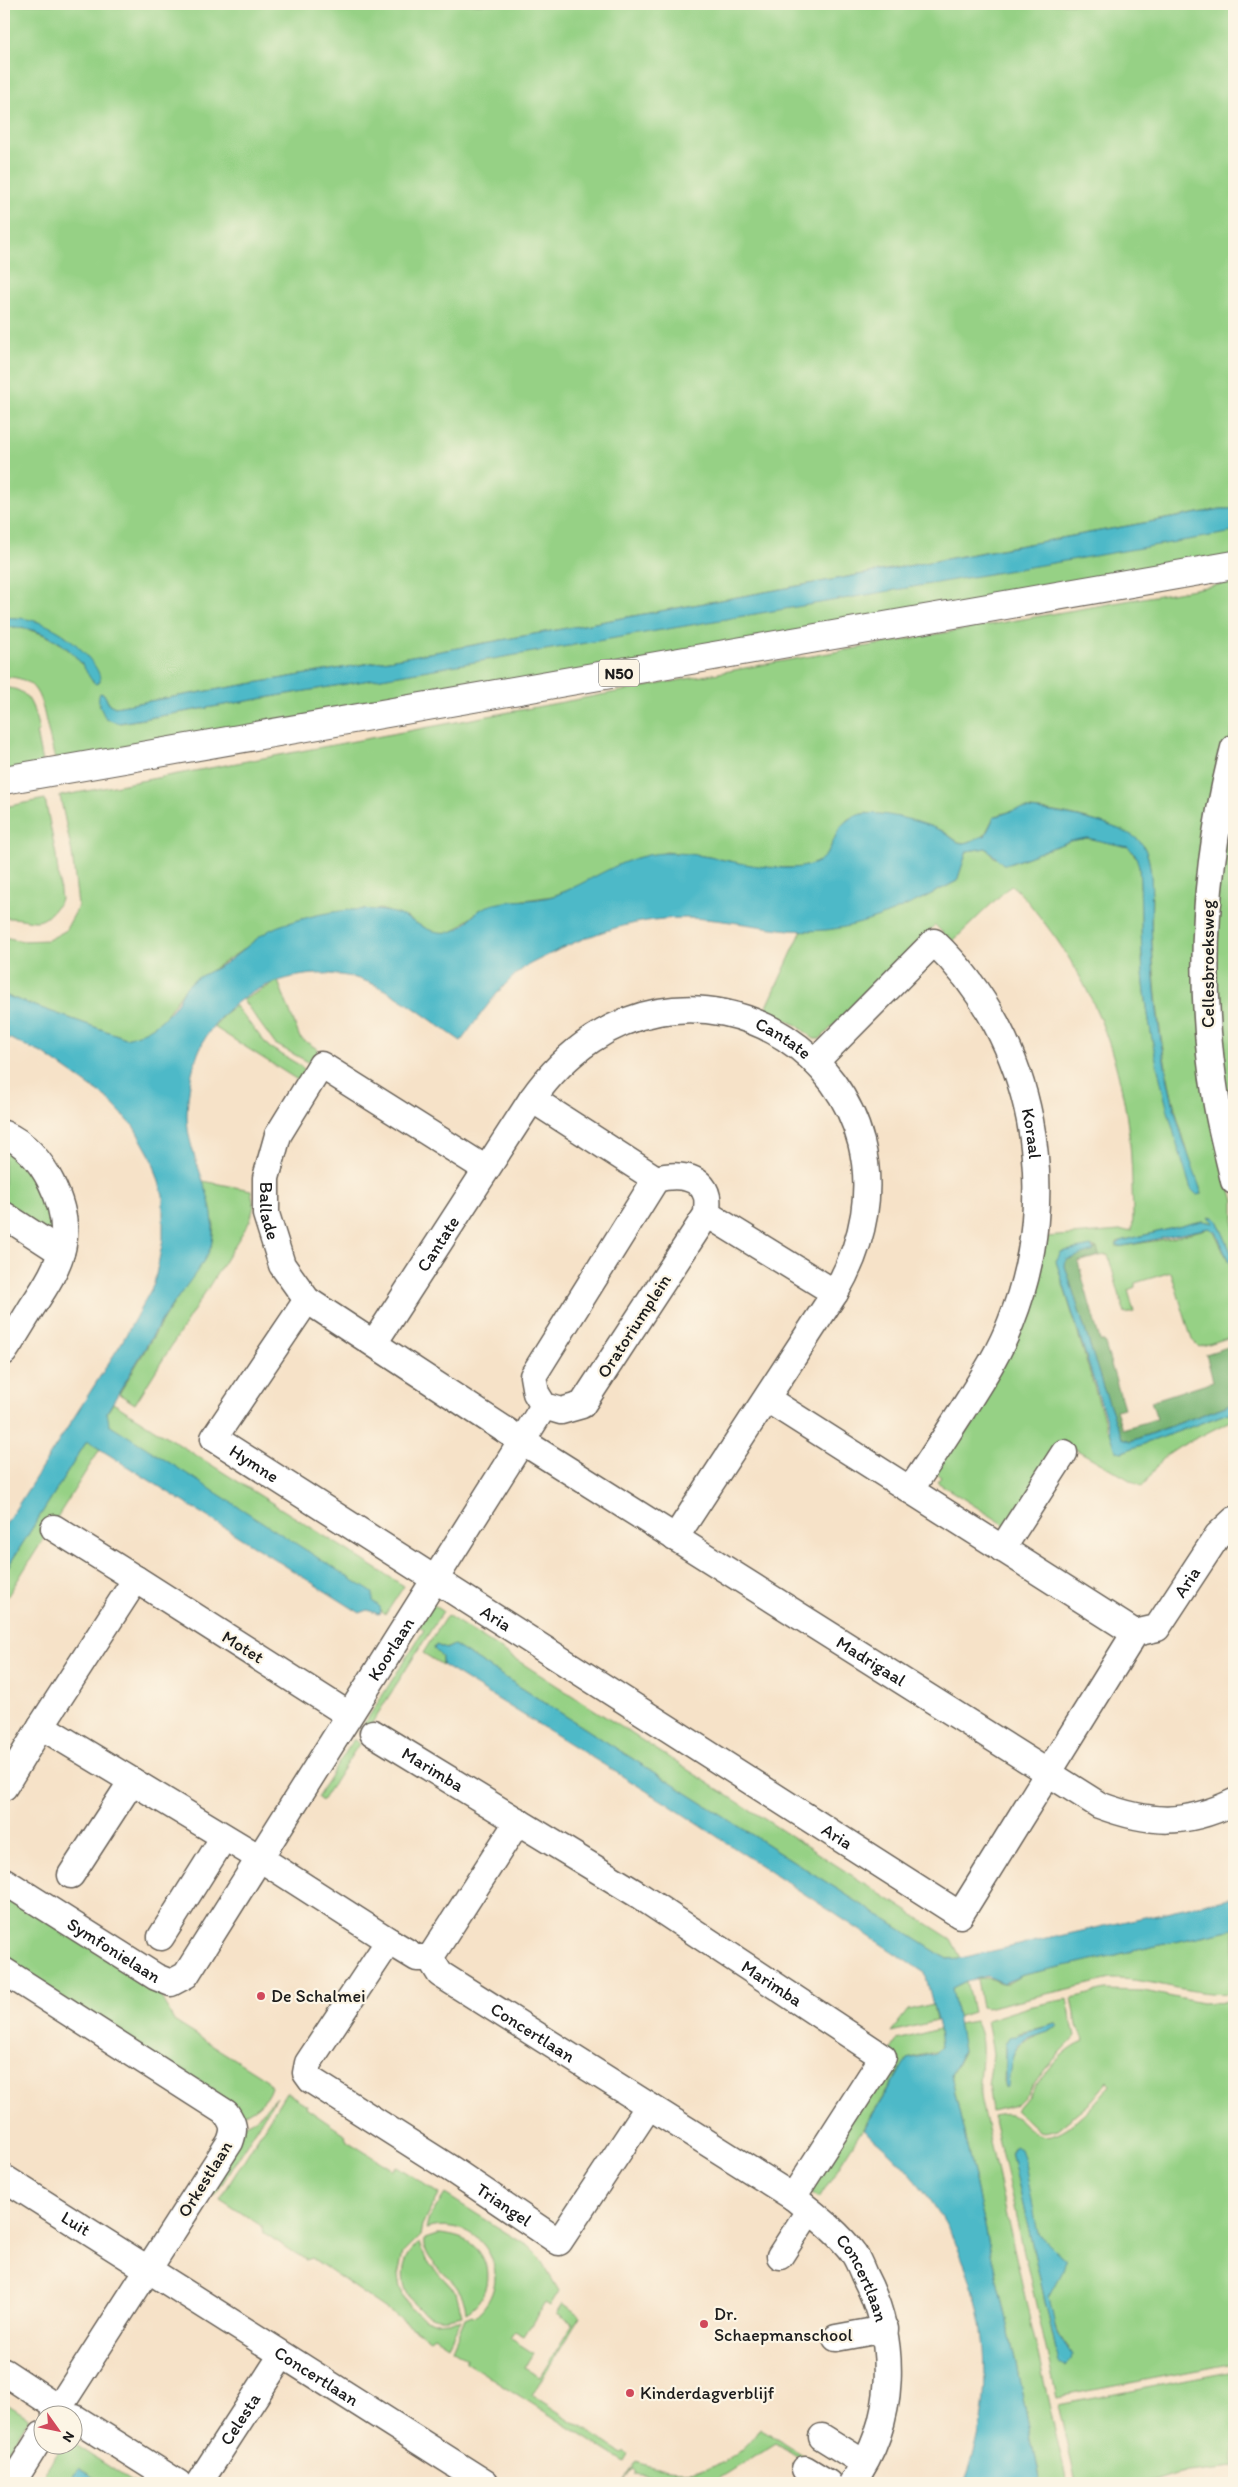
<svg xmlns="http://www.w3.org/2000/svg" width="1238" height="2487" viewBox="0 0 1238 2487" font-family="Itim,sans-serif">
<style>
.green{fill:#96d185;stroke:#597650;fill-rule:evenodd}
.forest{fill:#78b372;stroke:#4a6847}
.water{fill:#4db9c8;stroke:#346a72}
.lines{fill:none;stroke-linecap:round;stroke-linejoin:round}
.minor-casing{stroke:#686158;stroke-width:29}
.highway-casing{stroke:#686158;stroke-width:30}
.minor{stroke:#fff;stroke-width:26}
.highway{stroke:#fff;stroke-width:28}
.poi-dot{fill:#d1495b;stroke:#fcf5e5;stroke-width:2}
.labels{text-anchor:middle;stroke-width:4.5;stroke-linejoin:round;paint-order:stroke}
.shield{fill:#fcf5e5;stroke:#5f5d58;stroke-width:1}
.shield-label{font-size:16px;font-weight:bold;fill:#1c1c1c}
.street-label{font-size:18px;fill:#1c1c1c;stroke:#fcf5e5}
.poi-label{font-size:18px;fill:#1c1c1c;stroke:#fcf5e5;text-anchor:start}
</style>
<rect width="100%" height="100%" fill="#fcf5e5"/>
<filter id="ink" filterUnits="userSpaceOnUse"><feTurbulence type="fractalNoise" baseFrequency=".02" numOctaves="2"/><feDisplacementMap in="SourceGraphic" scale="10" xChannelSelector="R" yChannelSelector="G"/><feConvolveMatrix kernelMatrix="1 2 1 2 8 2 1 2 1" color-interpolation-filters="sRGB"/></filter>
<filter id="wash" filterUnits="userSpaceOnUse"><feTurbulence type="fractalNoise" baseFrequency=".0096" numOctaves="4" result="noise"/><feDisplacementMap in="SourceGraphic" scale="20" xChannelSelector="R" yChannelSelector="G"/><feGaussianBlur stdDeviation="1.12" result="paint"/><feColorMatrix in="noise" values="0 0 0 0 0 0 0 0 0 0 0 0 0 0 0 0 0 1.4 0 .05"/><feComposite in="paint" operator="in"/></filter>
<g filter="url(#wash)">
<rect width="100%" height="100%" fill="#f6e2c8"/>
<!-- green -->
<path class="green" d="M 4,4 L 1234,4 L 1234,509 L 1220,509 L 441,651 L 115,707 L 109,704 L 100,693 L 120,723 L 1234,530 L 1234,558 L 56,764 C 53,752 50,739 47,726 C 41,699 38,676 4,677 L 4,627 L 8,627 C 46,629 75,647 93,682 C 76,644 74,632 31,623 C 22,621 13,617 4,618 Z
M 1234,582 L 1234,724 L 1226,751 L 1209,828 L 1222,1157 L 1234,1201 L 1234,1259 L 1217,1220 L 1211,1216 L 1215,1223 L 1202,1221 L 1121,1241 L 1117,1242 L 1117,1247 L 1172,1238 L 1209,1228 L 1213,1229 L 1234,1273 L 1234,1336 L 1199,1347 L 1192,1340 L 1171,1272 L 1135,1283 L 1135,1287 L 1128,1290 L 1134,1312 L 1125,1314 L 1108,1255 L 1099,1256 L 1097,1249 L 1093,1247 L 1061,1252 L 1056,1261 L 1107,1429 L 1122,1452 L 1234,1411 L 1234,1419 L 1181,1446 L 1163,1458 L 1142,1487 L 1063,1442 L 1008,1527 L 937,1482 L 941,1477 L 935,1473 L 1026,1317 L 1036,1286 L 1046,1237 L 1132,1230 C 1134,1215 1132,1199 1132,1184 C 1131,1090 1104,1000 1046,925 C 1035,911 1024,895 1011,885 L 952,942 L 935,925 L 820,1039 L 814,1039 L 798,1026 L 766,1009 L 802,930 C 857,931 909,906 957,881 L 967,851 L 986,848 L 994,857 L 1009,864 L 1070,841 L 1087,838 L 1129,847 L 1138,860 L 1139,866 C 1142,905 1140,945 1144,984 C 1152,1057 1170,1120 1191,1189 L 1202,1193 C 1195,1178 1190,1162 1186,1146 C 1164,1080 1156,1011 1152,941 C 1150,915 1156,870 1144,847 C 1132,825 1051,809 1027,809 C 1016,810 1005,812 994,817 L 984,836 L 966,843 L 958,842 L 943,831 L 915,822 L 866,813 L 848,819 L 839,830 L 826,856 L 821,861 L 800,868 L 754,867 L 709,857 L 666,852 L 553,896 L 496,904 L 481,909 L 453,932 L 438,933 L 428,931 L 408,918 L 380,909 L 247,947 L 186,987 L 161,1022 L 144,1033 L 126,1038 L 4,995 L 4,937 L 23,941 L 48,940 L 65,931 L 76,911 L 78,905 L 72,853 L 60,796 L 772,663 Z
M 4,688 C 31,687 34,710 39,731 L 36,732 L 43,767 L 4,774 Z
M 1234,791 L 1234,1153 L 1217,1069 L 1215,900 Z
M 45,799 L 56,855 L 61,900 C 38,933 37,917 4,918 L 4,807 Z
M 278,981 L 300,1038 L 319,1050 L 310,1063 L 275,1044 L 243,1000 Z
M 235,1006 L 269,1047 L 301,1066 L 305,1072 L 299,1081 L 214,1027 L 225,1013 Z
M 4,1145 L 42,1177 L 56,1240 L 4,1207 Z
M 203,1181 L 251,1190 L 254,1206 L 250,1221 L 135,1404 L 119,1394 L 166,1315 L 211,1248 L 214,1226 Z
M 113,1403 L 404,1586 L 385,1615 L 373,1601 L 108,1424 L 107,1413 Z
M 87,1441 L 100,1449 L 4,1602 L 4,1573 Z
M 432,1604 L 443,1611 L 365,1734 L 359,1732 L 424,1630 L 418,1626 Z
M 447,1615 L 951,1939 L 961,1958 L 947,1959 L 454,1645 L 446,1649 L 436,1645 L 434,1649 L 442,1657 L 442,1665 L 423,1653 Z
M 354,1739 L 359,1744 L 322,1801 L 317,1797 Z
M 4,1891 L 156,1987 L 174,2021 L 267,2080 L 271,2087 C 266,2103 253,2110 239,2117 L 4,1962 Z
M 1234,1929 L 1234,1993 C 1193,1997 1153,1978 1111,1979 L 986,2008 L 982,2007 L 977,1979 C 993,1975 998,1985 1008,1983 C 1013,1981 1018,1977 1023,1975 Z
M 966,1981 L 973,2012 L 957,2017 L 952,1988 Z
M 1105,1990 L 1144,1991 L 1202,2003 L 1234,2002 L 1234,2363 L 1057,2397 L 993,2116 C 1020,2110 1016,2122 1036,2133 C 1060,2147 1098,2100 1111,2084 L 1108,2081 L 1089,2104 L 1058,2129 L 1045,2132 L 1039,2131 L 1016,2110 C 1038,2087 1054,2053 1084,2041 L 1083,2037 L 1078,2030 L 1072,1998 ZM 1013,2147 L 1038,2234 L 1045,2243 L 1064,2258 C 1063,2272 1057,2278 1051,2290 C 1043,2307 1058,2336 1069,2349 L 1059,2363 L 1011,2151 Z
M 1067,1999 L 1075,2037 L 1046,2068 L 1028,2093 L 1016,2105 L 992,2111 L 988,2085 L 993,2054 L 987,2020 L 1028,2007 ZM 1056,2024 L 1058,2025 L 1058,2027 C 1015,2043 1016,2042 1004,2086 L 1005,2044 L 1019,2033 Z
M 933,2004 L 936,2021 L 891,2032 L 908,2010 Z
M 975,2021 C 990,2046 976,2075 981,2102 L 1067,2483 L 1040,2483 L 1017,2369 L 951,2075 L 963,2052 L 958,2024 Z
M 939,2029 L 941,2044 L 939,2051 L 907,2059 L 819,2198 L 807,2189 L 897,2040 Z
M 286,2092 L 307,2105 L 306,2108 L 344,2134 L 347,2141 L 392,2169 L 397,2166 L 439,2194 L 422,2225 L 420,2236 L 403,2253 L 398,2275 L 400,2288 L 409,2307 L 423,2318 L 434,2322 L 461,2320 L 448,2345 L 434,2336 L 430,2339 L 312,2258 L 306,2260 L 264,2233 L 263,2227 L 220,2199 Z
M 276,2097 L 215,2195 L 209,2192 L 243,2125 L 256,2119 Z
M 445,2194 L 529,2247 L 539,2257 L 559,2291 L 550,2306 L 545,2303 L 524,2336 L 515,2331 L 510,2338 L 533,2353 L 524,2368 L 540,2377 L 573,2323 L 557,2313 L 563,2303 L 580,2316 L 532,2395 L 622,2453 L 624,2451 L 628,2455 L 624,2462 L 466,2362 L 466,2358 L 452,2349 L 465,2318 L 472,2315 L 474,2317 C 521,2279 482,2212 426,2229 L 429,2218 Z
M 440,2234 C 450,2235 461,2237 470,2243 C 495,2260 491,2299 466,2312 C 464,2275 421,2268 425,2239 Z
M 420,2243 L 426,2260 L 456,2292 L 462,2315 C 454,2317 446,2319 438,2318 C 403,2311 390,2264 420,2243 Z
M 1234,2371 L 1234,2467 L 1179,2473 L 1148,2483 L 1076,2483 L 1058,2405 Z
M 4,2402 L 29,2418 L 4,2458 Z
M 760,2428 L 843,2480 L 840,2483 L 776,2443 L 712,2483 L 634,2474 L 636,2472 L 632,2470 L 622,2483 L 636,2462 C 684,2479 731,2474 760,2428 Z
M 73,2443 L 134,2483 L 102,2483 L 78,2468 L 68,2483 L 38,2483 L 63,2445 Z"/>
<!-- forest -->
<path class="forest" d="M 1097,1248 L 1099,1256 L 1078,1262 L 1100,1341 L 1104,1341 L 1124,1408 L 1116,1410 L 1122,1429 L 1157,1419 L 1151,1401 L 1213,1381 L 1206,1354 L 1234,1345 L 1234,1403 L 1130,1441 L 1122,1438 L 1103,1387 L 1065,1266 L 1066,1260 Z"/>
<!-- water -->
<path class="water" d="M 1221,509 L 1234,509 L 1234,532 L 119,723 L 106,719 C 102,711 96,702 100,693 L 104,694 L 109,704 L 115,707 L 441,651 Z
M 4,618 C 39,615 71,634 91,661 C 96,667 101,675 100,682 L 96,684 C 89,680 86,668 80,662 C 63,639 32,625 4,627 Z
M 1028,809 C 1053,811 1128,824 1142,844 C 1155,862 1151,902 1151,923 C 1153,986 1159,1050 1175,1111 C 1182,1140 1193,1167 1202,1194 L 1197,1195 L 1191,1189 C 1169,1122 1152,1055 1144,984 C 1140,945 1142,905 1139,866 L 1135,854 L 1128,847 L 1087,838 L 1070,841 L 1009,864 L 1003,864 L 986,848 L 967,851 L 957,881 C 916,902 872,925 826,930 C 787,934 744,922 705,919 C 651,914 600,929 552,953 C 543,958 533,962 525,967 C 499,986 480,1016 461,1041 C 432,1022 397,992 365,981 C 305,959 224,989 199,1051 C 191,1069 188,1093 187,1114 C 186,1159 222,1201 211,1246 C 208,1260 175,1300 165,1315 C 145,1347 127,1380 107,1412 L 109,1424 L 373,1593 L 373,1601 L 380,1607 L 381,1613 L 378,1614 L 368,1610 L 360,1613 L 87,1441 L 4,1573 L 4,1527 L 122,1342 L 154,1284 L 163,1240 L 163,1195 L 152,1159 L 134,1127 L 107,1098 L 44,1054 L 4,1036 L 4,995 L 126,1038 C 150,1031 165,1021 179,1000 C 181,996 183,990 186,987 C 196,976 215,970 227,962 C 242,952 254,939 270,930 C 279,925 291,922 302,919 C 329,911 369,905 397,914 C 416,920 427,935 450,932 C 464,930 472,913 485,907 C 507,898 533,903 556,895 C 588,883 614,862 648,855 C 692,846 741,869 787,868 C 847,868 821,827 858,815 C 878,809 923,822 942,831 C 948,834 952,839 958,842 C 968,846 975,837 985,836 L 994,817 L 1015,810 Z
M 1208,1217 L 1213,1217 L 1217,1220 L 1234,1259 L 1234,1273 L 1216,1232 L 1209,1228 L 1119,1247 L 1116,1245 L 1121,1241 L 1202,1221 L 1214,1223 Z
M 1091,1246 L 1094,1251 L 1066,1260 L 1065,1266 L 1103,1387 L 1122,1438 L 1131,1441 L 1234,1403 L 1234,1411 L 1122,1452 L 1116,1451 L 1056,1261 L 1061,1252 Z
M 436,1645 L 446,1649 L 454,1645 L 947,1959 L 961,1958 L 1234,1897 L 1234,1929 L 1023,1975 L 1004,1983 L 987,1976 L 966,1981 L 952,1988 L 963,2050 L 951,2075 L 1017,2369 L 1040,2483 L 964,2483 C 1014,2357 972,2212 863,2130 L 907,2059 L 934,2054 L 941,2047 L 939,2029 L 925,1973 L 666,1803 L 442,1665 L 442,1657 L 434,1649 Z
M 1056,2024 L 1059,2026 C 1051,2031 1041,2033 1032,2036 C 1010,2044 1011,2066 1008,2086 L 1005,2088 L 1005,2044 L 1009,2037 Z
M 1015,2146 L 1020,2149 L 1025,2163 L 1038,2234 L 1066,2260 L 1063,2271 L 1049,2297 L 1056,2331 L 1072,2356 L 1071,2361 L 1066,2366 L 1059,2363 L 1011,2151 Z
M 78,2468 L 102,2483 L 68,2483 Z"/>
</g>
<g filter="url(#ink)">
<g class="lines">
<defs>
<g id="minor">
<path d="M 1234,748 C 1204,863 1197,981 1216,1099 C 1220,1126 1228,1154 1234,1181"/>
<path id="s1" d="M 815,1062 L 934,942 C 1036,1039 1062,1193 1011,1322 C 999,1354 980,1382 962,1411 C 945,1437 928,1464 910,1490"/>
<path d="M 532,1099 L 656,1179"/>
<path d="M 4,1134 C 25,1143 41,1162 51,1182 C 77,1234 62,1262 32,1307 C 23,1322 14,1337 4,1352"/>
<path id="s2" d="M 486,1169 L 321,1065 L 278,1135 L 266,1178 L 266,1214 L 282,1265 L 307,1300 L 522,1441 L 1099,1805 C 1150,1824 1184,1826 1234,1802"/>
<path d="M 707,1214 L 582,1405 L 561,1411 L 544,1406 L 536,1393 L 533,1376 L 656,1179 C 674,1174 702,1174 707,1197 C 708,1202 707,1209 707,1214 L 835,1293"/>
<path d="M 4,1215 L 61,1252"/>
<path id="s3" d="M 307,1300 L 214,1438 L 960,1915 L 1135,1633 L 1157,1628 L 1218,1535 L 1234,1520"/>
<path id="s4" d="M 374,1343 L 532,1099 C 677,893 961,1077 835,1293 L 675,1538"/>
<path d="M 767,1399 L 1135,1633"/>
<path d="M 54,1528 L 136,1579"/>
<path d="M 1002,1549 L 1064,1453"/>
<path id="s5" d="M 349,1715 L 136,1579 L 41,1726 L 258,1857 L 389,1941 L 417,1958 L 430,1958 L 440,1974 L 793,2197 C 814,2214 838,2232 854,2254 C 858,2260 861,2268 864,2275 C 898,2340 897,2422 852,2483"/>
<path id="s6" d="M 373,1733 L 637,1894 L 883,2057 L 793,2197"/>
<path d="M 4,1787 L 41,1726"/>
<path d="M 71,1875 L 132,1781"/>
<path id="s7" d="M 4,1881 L 156,1977 L 171,1983 L 186,1975 L 544,1406"/>
<path d="M 161,1937 L 224,1837"/>
<path id="s8" d="M 389,1941 L 308,2063 L 306,2073 L 311,2080 L 454,2171 L 559,2242 L 649,2106"/>
<path d="M 430,1958 L 518,1821"/>
<path d="M 4,1971 L 226,2113 C 234,2124 235,2129 230,2142 L 55,2414"/>
<path id="s9" d="M 4,2178 L 485,2483"/>
<path d="M 780,2256 L 809,2211"/>
<path d="M 836,2338 L 885,2329"/>
<path d="M 4,2372 L 59,2408"/>
<path d="M 75,2418 L 178,2483"/>
<path d="M 822,2437 L 864,2463"/>
<path d="M 805,2469 L 828,2483"/>
<path d="M 12,2483 L 42,2435"/>
<path id="s10" d="M 199,2483 L 282,2355"/>
</g>
<path id="highway" d="M 4,780 L 1234,565"/>
</defs>
<!-- minor casing -->
<use href="#minor" class="minor-casing"/>
<!-- highway casing -->
<use href="#highway" class="highway-casing"/>
<!-- minor -->
<use href="#minor" class="minor"/>
<!-- highway -->
<use href="#highway" class="highway"/>
</g>
</g>
<!-- markers -->
<g class="poi-dot">
<circle cx="261" cy="1996" r="5"/>
<circle cx="704" cy="2324" r="5"/>
<circle cx="630" cy="2393" r="5"/>
</g>
<g class="labels">
<!-- shield labels -->
<rect class="shield" x="599" y="659.5" width="40" height="27" rx="4"/>
<g class="shield-label">
<text x="619" y="679">N50</text>
</g>
<!-- street labels -->
<g class="street-label">
<text transform="translate(1208 964) rotate(-90)" y="6">Cellesbroeksweg</text>
<text dy="6" stroke="none"><textPath href="#s4" startOffset="579">Cantate</textPath></text>
<text dy="6" stroke="none"><textPath href="#s1" startOffset="388">Koraal</textPath></text>
<text dy="6" stroke="none"><textPath href="#s2" startOffset="355">Ballade</textPath></text>
<text dy="6" stroke="none"><textPath href="#s4" startOffset="118">Cantate</textPath></text>
<text transform="translate(634 1326) rotate(-57)" y="6">Oratoriumplein</text>
<text dy="6" stroke="none"><textPath href="#s3" startOffset="214">Hymne</textPath></text>
<text dy="6" stroke="none"><textPath href="#s3" startOffset="1461">Aria</textPath></text>
<text dy="6" stroke="none"><textPath href="#s3" startOffset="501">Aria</textPath></text>
<text transform="translate(243 1647) rotate(32)" y="6">Motet</text>
<text dy="6" stroke="none"><textPath href="#s7" startOffset="598">Koorlaan</textPath></text>
<text dy="6" stroke="none"><textPath href="#s2" startOffset="1124">Madrigaal</textPath></text>
<text dy="6" stroke="none"><textPath href="#s6" startOffset="70">Marimba</textPath></text>
<text dy="6" stroke="none"><textPath href="#s3" startOffset="906">Aria</textPath></text>
<text dy="6" stroke="none"><textPath href="#s7" startOffset="130">Symfonielaan</textPath></text>
<text dy="6" stroke="none"><textPath href="#s6" startOffset="471">Marimba</textPath></text>
<text dy="6" stroke="none"><textPath href="#s5" startOffset="1011">Concertlaan</textPath></text>
<text transform="translate(205 2179) rotate(-58)" y="6">Orkestlaan</text>
<text dy="6" stroke="none"><textPath href="#s8" startOffset="395">Triangel</textPath></text>
<text dy="6" stroke="none"><textPath href="#s9" startOffset="85">Luit</textPath></text>
<text dy="6" stroke="none"><textPath href="#s5" startOffset="1428">Concertlaan</textPath></text>
<text dy="6" stroke="none"><textPath href="#s9" startOffset="370">Concertlaan</textPath></text>
<text dy="6" stroke="none"><textPath href="#s10" startOffset="76">Celesta</textPath></text>
</g>
<!-- poi labels -->
<g class="poi-label">
<text x="271" y="2002">De Schalmei</text>
<text x="714" y="2320">Dr.<tspan x="714" dy="21">Schaepmanschool</tspan></text>
<text x="640" y="2399">Kinderdagverblijf</text>
</g>
</g>
<!-- margin -->
<rect width="1238" height="2487" fill="none" stroke="#fcf5e5" stroke-width="20"/>
<!-- north arrow -->
<g transform="translate(58 2430) rotate(123)"><circle r="24" fill="#fcf5e5" stroke="#a29e95"/>
<path d="M0-4L9 19L0 12L-9 19Z" fill="#d1495b"/>
<text y="-8" font-size="14" font-weight="bold" text-anchor="middle" fill="#1c1c1c">N</text>
</g>
</svg>
